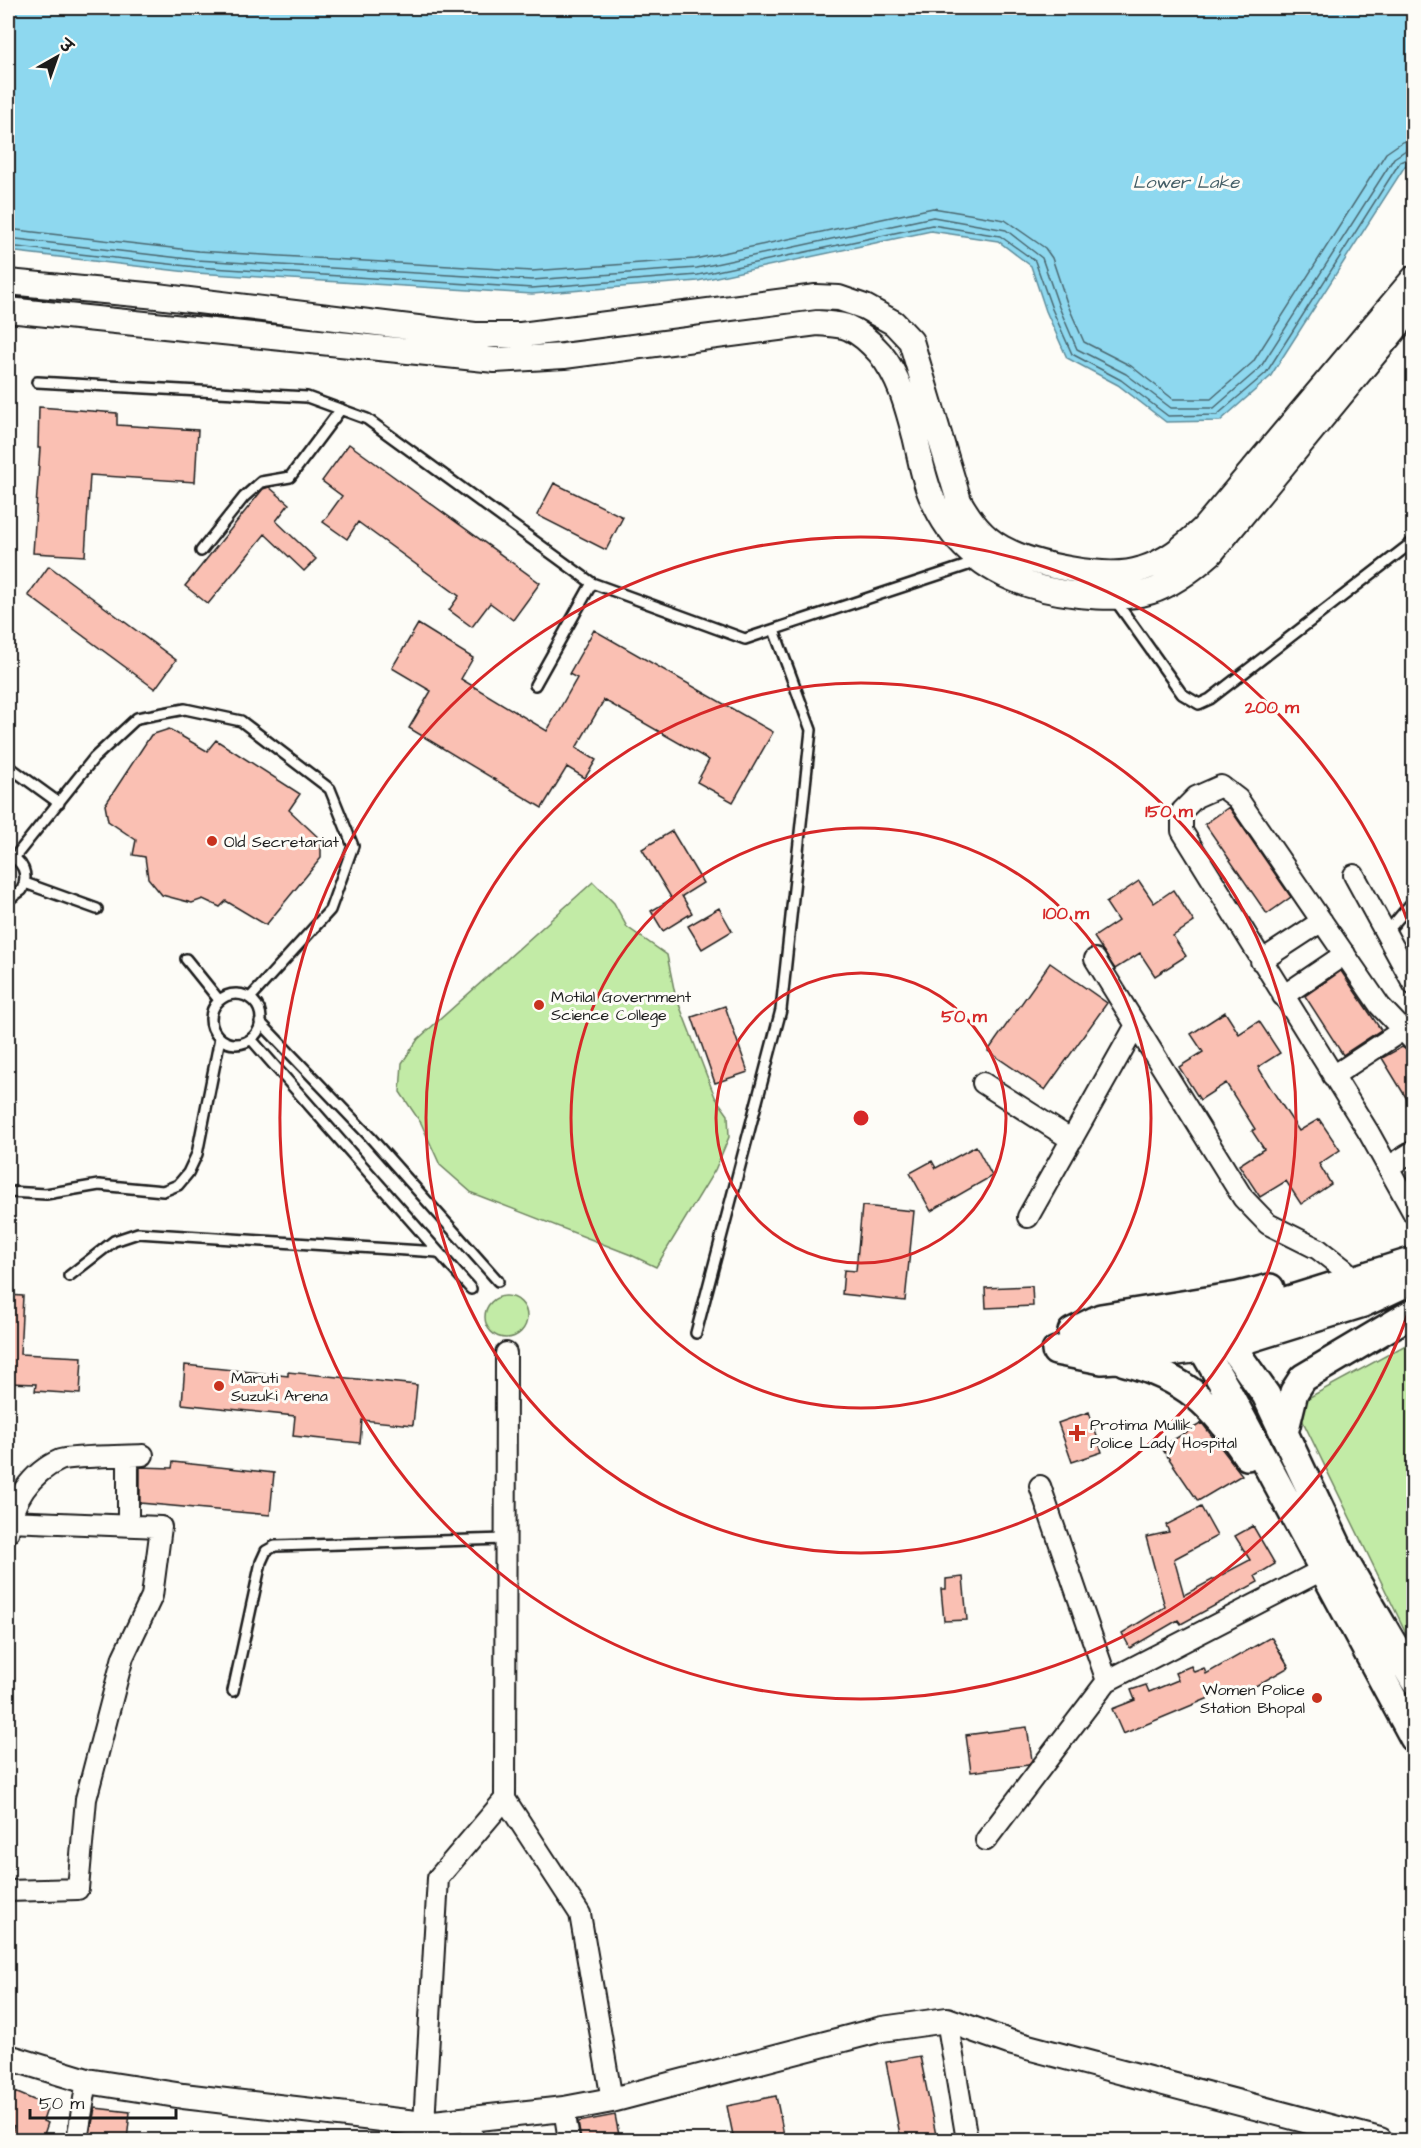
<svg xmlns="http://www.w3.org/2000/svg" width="1421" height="2148" viewBox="0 0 1421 2148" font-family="'Architects Daughter','Playpen Sans Deva',sans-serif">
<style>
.green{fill:#c2eba6;stroke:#6f8461;stroke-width:1.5}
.water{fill:#8ed8ef;stroke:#608d9b;stroke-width:1.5}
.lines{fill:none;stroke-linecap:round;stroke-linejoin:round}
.shore{stroke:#4a6770;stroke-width:1.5}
.building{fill:#fac0b3;stroke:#1c1c1c;stroke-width:1.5}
.service-casing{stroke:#1c1c1c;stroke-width:14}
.minor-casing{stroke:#1c1c1c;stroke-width:24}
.tertiary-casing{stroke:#1c1c1c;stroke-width:28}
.secondary-casing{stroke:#1c1c1c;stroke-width:32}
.service{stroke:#fdfcf7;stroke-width:9}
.minor{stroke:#fdfcf7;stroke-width:20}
.tertiary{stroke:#fdfcf7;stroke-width:24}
.secondary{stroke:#fdfcf7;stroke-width:27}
.ring{fill:none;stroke:#d62828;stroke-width:3}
.poi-dot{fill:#c8321e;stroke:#fdfcf7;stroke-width:2}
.labels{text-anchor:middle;stroke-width:6;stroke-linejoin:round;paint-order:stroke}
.poi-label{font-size:16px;fill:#1c1c1c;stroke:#fdfcf7;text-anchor:start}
.water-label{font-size:18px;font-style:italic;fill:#445e66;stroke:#fdfcf7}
.centre{fill:#d62828;stroke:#fdfcf7;stroke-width:3}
.ring-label{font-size:18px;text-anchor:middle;font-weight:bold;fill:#d62828;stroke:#fdfcf7;stroke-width:6;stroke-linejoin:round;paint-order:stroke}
</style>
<rect width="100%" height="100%" fill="#fdfcf7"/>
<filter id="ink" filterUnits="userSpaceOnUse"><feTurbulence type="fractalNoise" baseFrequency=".0167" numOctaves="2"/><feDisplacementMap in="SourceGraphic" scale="12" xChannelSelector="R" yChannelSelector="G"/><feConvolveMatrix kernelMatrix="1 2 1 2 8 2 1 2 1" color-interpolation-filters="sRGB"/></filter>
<g filter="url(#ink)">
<!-- green -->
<path class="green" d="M 593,882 L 614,903 L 627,927 L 667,955 L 675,994 L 715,1097 L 728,1115 L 729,1137 L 715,1170 L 656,1267 L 631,1255 L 472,1193 L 440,1165 L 421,1123 L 400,1092 L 402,1063 L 418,1039 Z
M485 1317a21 21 0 1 1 42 0a21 21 0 1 1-42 0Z
M 1413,1341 L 1413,1647 L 1295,1405 Z"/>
<!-- water -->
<path class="water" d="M 8,8 L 1413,8 L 1413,161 L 1405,166 L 1270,377 L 1220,421 L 1166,422 L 1118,385 L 1067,358 L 1046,311 L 1031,266 L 998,241 L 931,231 L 698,281 L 532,294 L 196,273 L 8,251 Z"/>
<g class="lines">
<!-- shore -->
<path class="shore" d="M 8,229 L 198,251 L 532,271 L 695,259 L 933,208 L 1005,220 L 1045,248 L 1052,258 L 1067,303 L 1084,342 L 1131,366 L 1173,399 L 1211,399 L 1253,362 L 1386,153 L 1402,142 L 1414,139
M 8,238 L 197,260 L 532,280 L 697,268 L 933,217 L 1006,230 L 1042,258 L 1059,307 L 1077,349 L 1126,374 L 1171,408 L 1214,408 L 1260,368 L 1394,158 L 1406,150 L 1414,148
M 8,246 L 196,267 L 532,288 L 698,275 L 932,225 L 1000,236 L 1035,261 L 1052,309 L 1072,354 L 1121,380 L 1168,416 L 1217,415 L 1266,373 L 1400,162 L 1414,156"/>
</g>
<!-- building -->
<path class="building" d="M 39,407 L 117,413 L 117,425 L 198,430 L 195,482 L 90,475 L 85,556 L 33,553 L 40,448 L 38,448 Z
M 349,444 L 540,583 L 513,620 L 490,603 L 472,627 L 449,610 L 459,596 L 358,522 L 347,539 L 323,522 L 342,496 L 322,481 Z
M 554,483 L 623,517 L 606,550 L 537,515 Z
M 269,487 L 289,504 L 276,521 L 316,559 L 304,571 L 265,534 L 208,604 L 185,586 L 263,489 Z
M 49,566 L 176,660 L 155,689 L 28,595 Z
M 418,624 L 473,658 L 461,679 L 547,731 L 577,678 L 569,674 L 594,630 L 773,732 L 733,802 L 697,782 L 709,760 L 604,700 L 576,748 L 596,760 L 585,778 L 567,767 L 542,808 L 409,728 L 431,691 L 392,668 Z
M 169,729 L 207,751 L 216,740 L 300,794 L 289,810 L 321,840 L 321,858 L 266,925 L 226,901 L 220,907 L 203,899 L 192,903 L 162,895 L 148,878 L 145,857 L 133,855 L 136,840 L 108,821 L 105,805 L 151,735 Z
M 1229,807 L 1291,897 L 1267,914 L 1205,824 Z
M 672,831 L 703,883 L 682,896 L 692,913 L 663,931 L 651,911 L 672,899 L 642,849 Z
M 1139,881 L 1154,903 L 1173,890 L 1194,922 L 1173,936 L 1186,956 L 1155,976 L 1140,953 L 1115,969 L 1094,937 L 1118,921 L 1106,903 Z
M 719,908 L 732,931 L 702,949 L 688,926 Z
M 1050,963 L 1107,1003 L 1045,1090 L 988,1051 Z
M 1341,971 L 1381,1030 L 1343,1055 L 1305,996 Z
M 725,1006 L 748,1072 L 715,1083 L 692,1017 Z
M 1225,1012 L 1239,1034 L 1259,1021 L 1280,1053 L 1258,1067 L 1270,1087 L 1299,1131 L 1319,1119 L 1340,1150 L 1319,1164 L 1331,1184 L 1301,1204 L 1286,1181 L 1260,1197 L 1239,1165 L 1264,1149 L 1252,1131 L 1255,1129 L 1226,1083 L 1200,1100 L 1179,1067 L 1203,1052 L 1191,1034 Z
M 1402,1047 L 1413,1054 L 1413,1109 L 1382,1058 Z
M 976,1146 L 992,1176 L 931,1211 L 910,1173 L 932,1161 L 936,1168 Z
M 862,1206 L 914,1211 L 905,1301 L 842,1294 L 844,1270 L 856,1271 Z
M 1032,1286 L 1033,1306 L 986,1308 L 985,1288 Z
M 8,1295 L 23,1296 L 20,1354 L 82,1357 L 80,1394 L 35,1391 L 36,1384 L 8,1383 Z
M 185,1365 L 288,1376 L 288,1372 L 417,1385 L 413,1425 L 362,1420 L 360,1443 L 293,1436 L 295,1416 L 182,1404 Z
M 1089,1412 L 1102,1452 L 1072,1462 L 1058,1423 Z
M 1202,1423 L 1242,1475 L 1198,1501 L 1161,1447 Z
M 173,1462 L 274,1473 L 270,1515 L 140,1503 L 140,1467 L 172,1468 Z
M 1201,1507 L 1217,1536 L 1174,1559 L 1184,1595 L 1250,1560 L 1235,1536 L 1253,1526 L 1275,1564 L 1255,1576 L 1258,1582 L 1181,1624 L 1178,1620 L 1130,1648 L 1122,1633 L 1165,1607 L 1146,1537 L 1169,1532 L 1166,1525 Z
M 963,1577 L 967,1620 L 944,1621 L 941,1589 L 946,1589 L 946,1579 Z
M 1271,1637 L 1289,1667 L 1238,1696 L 1233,1688 L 1123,1734 L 1112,1709 L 1135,1700 L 1131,1690 L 1146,1685 L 1149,1692 L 1178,1680 L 1175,1673 L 1191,1666 L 1194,1672 L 1204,1668 L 1206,1674 Z
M 1027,1727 L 1032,1760 L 1028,1765 L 971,1772 L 966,1735 Z
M 920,2056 L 937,2140 L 901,2140 L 886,2062 Z
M 15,2092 L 48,2106 L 43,2121 L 48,2123 L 42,2140 L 9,2140 L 14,2126 L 8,2124 L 8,2114 Z
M 776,2096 L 785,2140 L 734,2140 L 727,2106 Z
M 95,2108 L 130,2112 L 127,2140 L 89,2140 Z
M 615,2115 L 620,2140 L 581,2140 L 578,2122 Z"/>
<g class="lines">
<defs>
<path id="service" d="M 37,382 L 307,397 L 367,419 L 592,583 L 745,639 L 977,562
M 201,551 L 244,497 L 261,482 L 290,477 L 341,409
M 1115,600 L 1182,694 L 1199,704 L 1210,699 L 1414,541
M 535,685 L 592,583
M 8,766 L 59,803
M 8,855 C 23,861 29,874 22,890 L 8,900
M 14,858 L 94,758 L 137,718 L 185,709 L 241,721 L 330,789 L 353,846 L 330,910 L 250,998
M 25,883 L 97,909
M 1386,933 L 1414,900
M 186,959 L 219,1000
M211 1019a25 25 0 1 1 50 0a25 25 0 1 1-50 0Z
M 260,1022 L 370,1137 L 498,1281
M 251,1039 L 471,1289
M 8,1192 L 46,1194 L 99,1185 L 163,1191 L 178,1185 L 188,1173 L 197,1154 L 220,1038
M 69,1276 L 114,1241 L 138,1233 L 438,1252
M 696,1333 L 781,1010 L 811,730 L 774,630
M 233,1691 L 261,1562 L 266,1551 L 275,1546 L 505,1539"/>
<path id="minor" d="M 1354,875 L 1414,985
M 1095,959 L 1243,1198 L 1268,1224 L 1318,1249 L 1345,1270
M 1261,961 L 1322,921
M 1283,996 L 1345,954
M 1414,1042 L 1380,1006 L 1238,799 L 1221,786 L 1196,797 L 1182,811 L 1182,831 L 1369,1133 L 1414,1214
M 1333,1076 L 1403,1030
M 983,1083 L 1072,1140
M 1388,1167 L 1414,1151
M 1028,1217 L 1135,1027
M 506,1353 L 505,1799 L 580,1914 L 612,2100
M 1040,1486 L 1107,1681
M 8,1521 L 161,1527 L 152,1596 L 123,1657 L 86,1799 L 78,1889 L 8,1891
M 128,1525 L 128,1456
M 8,1533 C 12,1502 30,1473 60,1460 C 71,1456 127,1456 143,1455
M 986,1840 L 1107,1681 L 1322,1570
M 947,2020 L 967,2140
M 564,2109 L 569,2140
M 470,2120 L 473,2140
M 424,2124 L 438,1878 L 505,1799
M 77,2140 L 87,2081"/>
<path id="tertiary" d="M 8,282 L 157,296 L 475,335 L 521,335 L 816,297 L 839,298 L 865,307 L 894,323 L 911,341 L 959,501 C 970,520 982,537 1002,548 C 1033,565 1108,581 1142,569 C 1167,561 1184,547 1203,529 L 1414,278
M 8,310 L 495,360 L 564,356 L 817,323 C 827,324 840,324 849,328 C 861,333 872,344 880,353 C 900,378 907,406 915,436 C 920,456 923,479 932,498 C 959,561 1013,588 1079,595 C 1139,601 1165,594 1211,553 L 1414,306
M 8,2057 L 87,2081 L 183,2096 L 424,2124 L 564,2109 L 612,2100 L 882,2029 L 947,2020 L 1009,2042 L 1380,2140"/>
<path id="secondary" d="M 1215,1323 L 1266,1395 L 1345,1562 L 1414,1680
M 1189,1326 L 1225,1387 L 1414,1738
M 1072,1332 L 1101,1318 L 1238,1296 L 1270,1288
M 1060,1350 L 1100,1337 L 1215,1323 L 1414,1261
M 1056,1351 L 1102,1360 L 1116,1359 L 1231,1344 L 1363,1303 L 1414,1279
M 1125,1362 C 1184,1377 1214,1405 1247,1456
M 1284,1433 L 1294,1392 L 1303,1378 L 1414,1312"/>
</defs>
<!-- service casing -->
<use href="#service" class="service-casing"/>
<!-- minor casing -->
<use href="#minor" class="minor-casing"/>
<!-- tertiary casing -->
<use href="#tertiary" class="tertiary-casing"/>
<!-- secondary casing -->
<use href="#secondary" class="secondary-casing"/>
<!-- service -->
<use href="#service" class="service"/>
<!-- minor -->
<use href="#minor" class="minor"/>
<!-- tertiary -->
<use href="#tertiary" class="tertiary"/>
<!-- secondary -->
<use href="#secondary" class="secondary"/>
</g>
</g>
<!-- distance rings -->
<g class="ring">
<circle cx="861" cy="1118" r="145"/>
<circle cx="861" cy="1118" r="290"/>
<circle cx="861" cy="1118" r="435"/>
<path d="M1412 1302A581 581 0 1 1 1412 934"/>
</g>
<!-- markers -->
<g class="poi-dot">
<circle cx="212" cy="841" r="6"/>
<circle cx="539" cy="1005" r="6"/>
<circle cx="219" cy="1386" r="6"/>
<path d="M1074 1424h6v6h6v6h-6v6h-6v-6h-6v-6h6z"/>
<circle cx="1317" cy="1698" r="6"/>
</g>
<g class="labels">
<!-- poi labels -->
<g class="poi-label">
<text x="224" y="847">Old Secretariat</text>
<text x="551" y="1002">Motilal Government<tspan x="551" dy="18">Science College</tspan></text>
<text x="231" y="1383">Maruti<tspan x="231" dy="18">Suzuki Arena</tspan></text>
<text x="1090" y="1430">Protima Mullik<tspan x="1090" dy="18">Police Lady Hospital</tspan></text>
<text x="1305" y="1695" text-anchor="end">Women Police<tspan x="1305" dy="18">Station Bhopal</tspan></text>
</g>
<!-- water labels -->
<g class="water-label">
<text x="1186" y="188">Lower Lake</text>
</g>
</g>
<circle cx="861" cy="1118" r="9" class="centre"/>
<g class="ring-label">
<text x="1272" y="713">200 m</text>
<text x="1169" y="817">150 m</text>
<text x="1066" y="919">100 m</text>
<text x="964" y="1022">50 m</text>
</g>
<!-- margin -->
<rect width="1421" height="2148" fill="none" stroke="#fdfcf7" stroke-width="30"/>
<rect x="15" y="15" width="1391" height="2118" fill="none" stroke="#1c1c1c" stroke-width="2" filter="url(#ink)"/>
<!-- north arrow -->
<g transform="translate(57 57) rotate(40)" stroke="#fdfcf7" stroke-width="4.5" paint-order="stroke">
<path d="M0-4.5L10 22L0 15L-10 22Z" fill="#1c1c1c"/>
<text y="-9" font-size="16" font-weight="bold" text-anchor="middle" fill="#1c1c1c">उ</text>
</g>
<!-- scale -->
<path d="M30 2109v9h146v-9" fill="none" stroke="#1c1c1c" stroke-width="3"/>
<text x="39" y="2109" font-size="18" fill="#1c1c1c" stroke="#fdfcf7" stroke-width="4.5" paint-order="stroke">50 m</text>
</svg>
